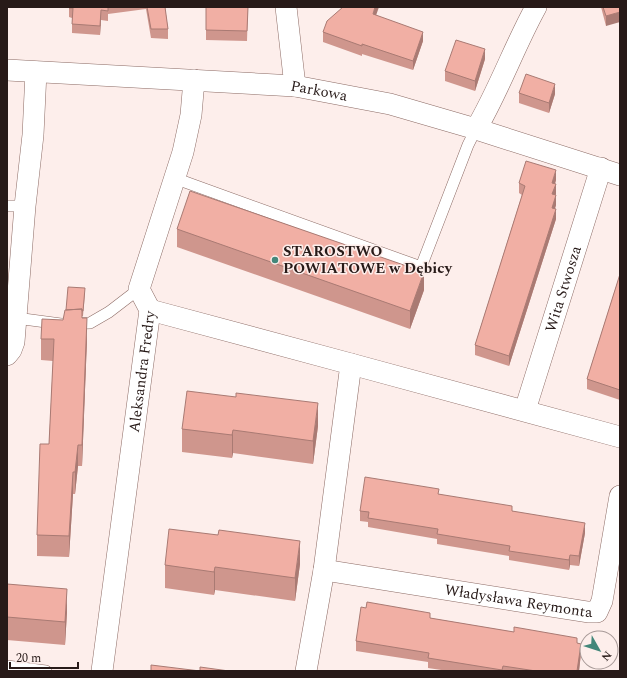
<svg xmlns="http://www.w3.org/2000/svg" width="627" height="678" viewBox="0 0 627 678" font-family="Spectral,serif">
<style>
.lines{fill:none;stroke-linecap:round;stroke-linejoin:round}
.service-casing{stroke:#8c6b65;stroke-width:12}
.minor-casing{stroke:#8c6b65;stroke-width:22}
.service{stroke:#fff;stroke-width:11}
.minor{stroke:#fff;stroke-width:21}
.wall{fill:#cf968d}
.shaded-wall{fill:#a97a73}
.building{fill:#f1afa4;stroke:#a97a73}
.poi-dot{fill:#43877a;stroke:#fdeeeb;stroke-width:1.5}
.labels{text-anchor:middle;stroke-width:3;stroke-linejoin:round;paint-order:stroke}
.street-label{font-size:15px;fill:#271a18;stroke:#fdeeeb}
.poi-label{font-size:15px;font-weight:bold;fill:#271a18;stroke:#fdeeeb;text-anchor:start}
</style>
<rect width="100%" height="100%" fill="#fdeeeb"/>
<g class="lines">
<defs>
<path id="service" d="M 174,178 L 421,267 L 468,145 L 476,129
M 7,206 L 25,206
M 16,318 L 61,324 L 90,323 L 109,312 L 139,289
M 7,666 L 46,671"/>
<g id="minor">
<path d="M 286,7 L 295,86"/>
<path id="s1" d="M 7,70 L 295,86 L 390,104 L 476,129 L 620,175"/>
<path d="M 476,129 C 499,90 514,47 536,7"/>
<path d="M 150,310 L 351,364 L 324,570 L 306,671"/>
<path d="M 7,355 L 11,350 L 14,342 L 25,206 L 33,135 L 36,72"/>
<path d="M 351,364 L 620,437"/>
<path id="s2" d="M 525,410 L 601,168"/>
<path id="s3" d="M 324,570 L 588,612 L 597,612 L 602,601 L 620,496"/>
<path id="s4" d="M 102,671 L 150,310 L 139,289 L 183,152 L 191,115 L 194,80"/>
</g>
</defs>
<!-- service casing -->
<use href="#service" class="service-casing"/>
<!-- minor casing -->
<use href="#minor" class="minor-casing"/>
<!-- service -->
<use href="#service" class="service"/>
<!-- minor -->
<use href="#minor" class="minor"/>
</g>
<!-- wall -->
<path class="wall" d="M 69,7 L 165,7 L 168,29 L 168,39 L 151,38 L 146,9 L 108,14 L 108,21 L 101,20 L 100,35 L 72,33 L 72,18 L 69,17 Z
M 206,7 L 248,7 L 247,41 L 206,40 Z
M 601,7 L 620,7 L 606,26 Z
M 376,15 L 423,41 L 413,70 L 362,54 L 362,56 L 323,42 L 323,32 Z
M 485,59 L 475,91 L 445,81 L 445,71 Z
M 519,93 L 555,94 L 549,113 L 519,103 Z
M 556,180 L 555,184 L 556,205 L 555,209 L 556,219 L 509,366 L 475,355 L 475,345 L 522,195 L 519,193 L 519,183 Z
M 177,229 L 424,290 L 410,329 L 177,247 Z
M 620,274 L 620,400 L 587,389 L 587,379 Z
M 85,293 L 83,316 L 82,316 L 82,318 L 87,339 L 82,466 L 78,466 L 75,494 L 73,494 L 69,557 L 37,556 L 37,535 L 49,444 L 53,361 L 41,360 L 41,339 L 63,320 Z
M 318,426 L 313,464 L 233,453 L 232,458 L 182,452 L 182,429 Z
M 439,494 L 512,511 L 585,533 L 579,566 L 570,565 L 569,570 L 509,560 L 509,556 L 437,544 L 437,539 L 368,527 L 368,522 L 360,521 L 360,511 Z
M 300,564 L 295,601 L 215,590 L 214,595 L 165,588 L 165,565 Z
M 7,584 L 67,612 L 65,645 L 7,640 Z
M 366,608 L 430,618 L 577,643 L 581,653 L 579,671 L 448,671 L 428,668 L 428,662 L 356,651 L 356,641 Z"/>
<!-- shaded-wall -->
<path class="shaded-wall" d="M 375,7 L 379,7 L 373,24 L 373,14 Z
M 101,10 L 101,20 L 100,35 L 100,26 Z
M 620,12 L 620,22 L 606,26 L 606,16 Z
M 423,32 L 423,41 L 413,70 L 413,61 Z
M 485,49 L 485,59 L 475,91 L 475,81 Z
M 555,84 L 555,94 L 549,113 L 549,103 Z
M 556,170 L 556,180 L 552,193 L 552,183 Z
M 556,184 L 556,194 L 552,204 L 552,194 Z
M 556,195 L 556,205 L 552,217 L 552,208 Z
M 556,209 L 556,219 L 509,366 L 509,356 Z
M 424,272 L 424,290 L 410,329 L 410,311 Z
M 87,318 L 87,339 L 82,466 L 82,445 Z
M 318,403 L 318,426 L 313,464 L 313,441 Z
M 233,430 L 233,453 L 232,458 L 232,435 Z
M 78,445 L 78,466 L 75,494 L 75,472 Z
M 73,472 L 73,494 L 69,557 L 69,536 Z
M 585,523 L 585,533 L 579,566 L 579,556 Z
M 300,541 L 300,564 L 295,601 L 295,578 Z
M 570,555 L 570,565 L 569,570 L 569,560 Z
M 215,567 L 215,590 L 214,595 L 214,572 Z
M 67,589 L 67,612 L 65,645 L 65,622 Z
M 581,644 L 581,653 L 579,671 L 577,671 Z"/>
<!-- building -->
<path class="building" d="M 69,7 L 108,7 L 108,11 L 101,10 L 100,26 L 72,24 L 73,8 L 69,8 Z
M 147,7 L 165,7 L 168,29 L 151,29 Z
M 206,7 L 248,7 L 247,31 L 206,30 Z
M 343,7 L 375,7 L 373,14 L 423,32 L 413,61 L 362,44 L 362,46 L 323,32 L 327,21 Z
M 603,7 L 620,7 L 620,12 L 606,16 Z
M 456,40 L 485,49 L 475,81 L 445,71 Z
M 526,74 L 555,84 L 549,103 L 519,93 Z
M 526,161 L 556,170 L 552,183 L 556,184 L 552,194 L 556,195 L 552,208 L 556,209 L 509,356 L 475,345 L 525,186 L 519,183 Z
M 190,191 L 424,272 L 410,311 L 177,229 Z
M 620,274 L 620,390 L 587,379 Z
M 68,287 L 85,288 L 83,311 L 82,311 L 82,309 L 66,310 Z
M 82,309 L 82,318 L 87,318 L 82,445 L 78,445 L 75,472 L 73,472 L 69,536 L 37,535 L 40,444 L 49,444 L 54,339 L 41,339 L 42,319 L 63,320 L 65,310 Z
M 187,391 L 236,397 L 236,393 L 318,403 L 313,441 L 233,430 L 232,435 L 182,429 Z
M 365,477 L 439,489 L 438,494 L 512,506 L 512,511 L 585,523 L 579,556 L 570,555 L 569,560 L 509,551 L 510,546 L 437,534 L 438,529 L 368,518 L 369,512 L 360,511 Z
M 169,529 L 218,535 L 219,530 L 300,541 L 295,578 L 215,567 L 214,572 L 165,565 Z
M 7,584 L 67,589 L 65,622 L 7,617 Z
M 367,602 L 430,613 L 430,618 L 514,632 L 514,627 L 577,638 L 577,643 L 581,644 L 577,671 L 536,671 L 503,666 L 502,670 L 428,658 L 429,653 L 356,641 L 361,607 L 366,608 Z
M 151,665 L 200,671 L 200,667 L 229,671 L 151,671 Z"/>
<!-- markers -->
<circle class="poi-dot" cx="275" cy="260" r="4"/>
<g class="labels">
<!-- street labels -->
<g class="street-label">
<text dy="5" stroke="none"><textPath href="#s1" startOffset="313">Parkowa</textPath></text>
<text dy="5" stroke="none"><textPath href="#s2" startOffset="127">Wita Stwosza</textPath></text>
<text dy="5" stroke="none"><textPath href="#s4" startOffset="302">Aleksandra Fredry</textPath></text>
<text dy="5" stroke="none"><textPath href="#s3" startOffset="197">Władysława Reymonta</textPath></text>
</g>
<!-- poi labels -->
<g class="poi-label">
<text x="283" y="256">STAROSTWO<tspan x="283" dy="17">POWIATOWE w Dębicy</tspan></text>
</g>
</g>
<!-- border -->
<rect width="627" height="678" fill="none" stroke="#271a18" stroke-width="16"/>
<!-- north arrow -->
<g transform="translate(599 650) rotate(129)"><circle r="19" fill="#fdeeeb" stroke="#a79997"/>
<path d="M0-3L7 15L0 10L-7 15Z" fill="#43877a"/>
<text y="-6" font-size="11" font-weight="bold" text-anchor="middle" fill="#271a18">N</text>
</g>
<!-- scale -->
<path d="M10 662v6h68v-6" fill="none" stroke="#271a18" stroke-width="2"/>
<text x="16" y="662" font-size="12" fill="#271a18" stroke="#fdeeeb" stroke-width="3" paint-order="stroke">20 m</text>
</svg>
